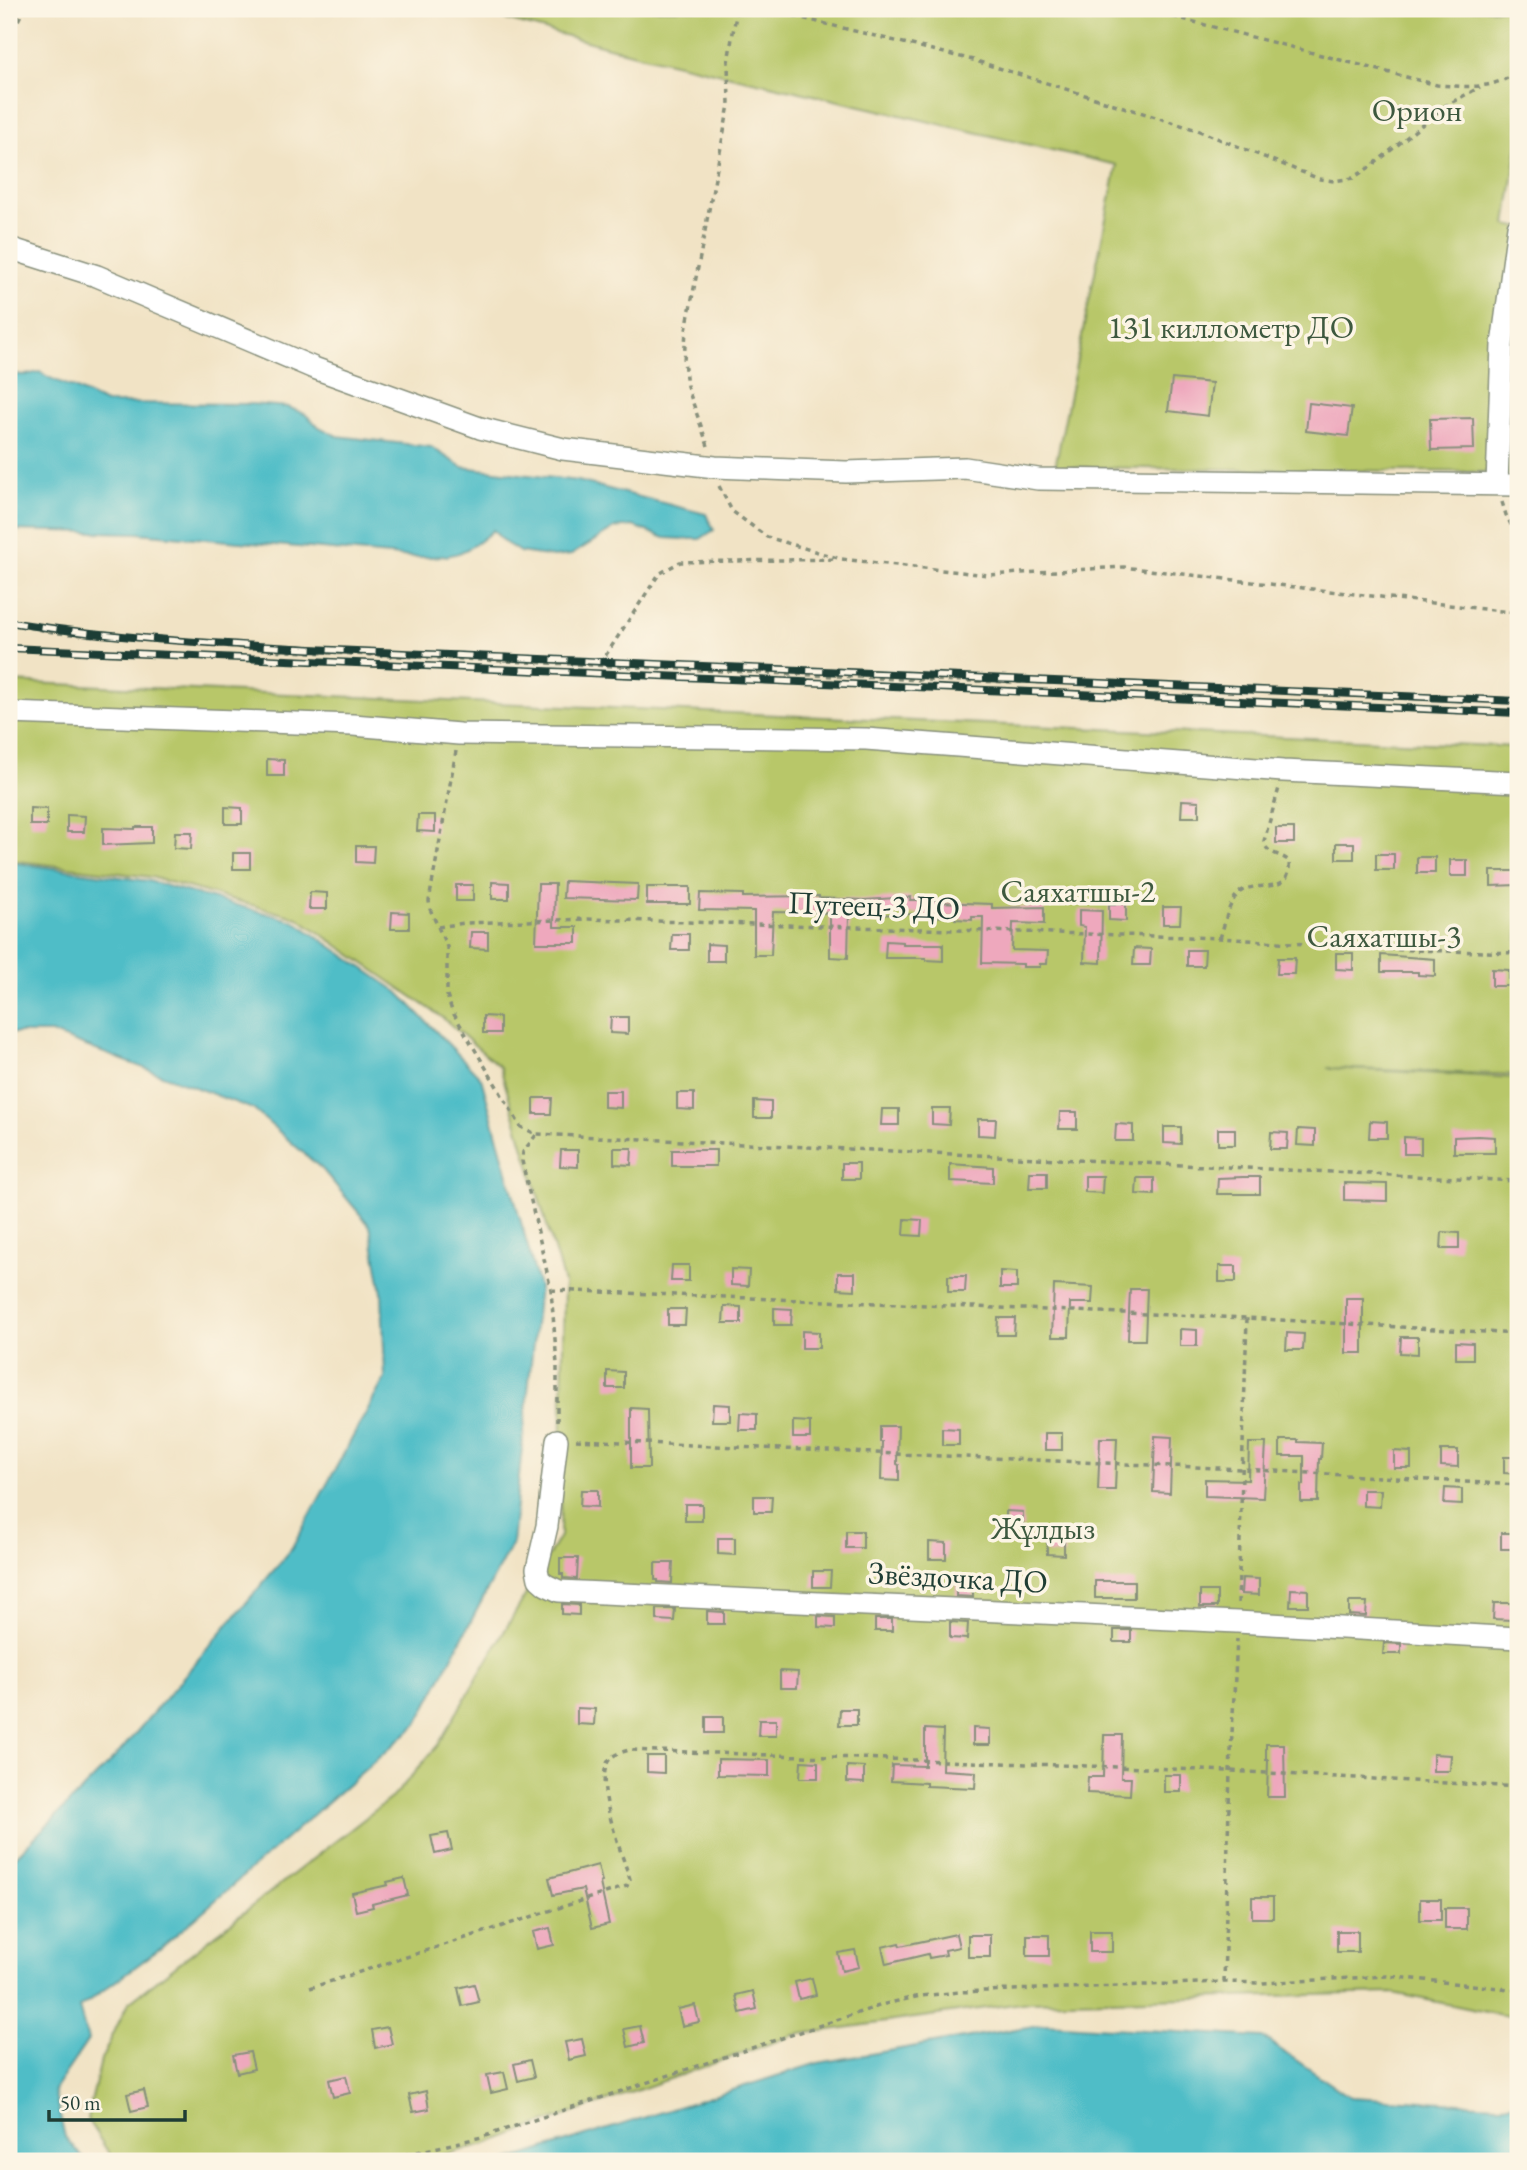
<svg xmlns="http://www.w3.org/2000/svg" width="1527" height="2170" viewBox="0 0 1527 2170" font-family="'EB Garamond',serif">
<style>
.green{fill:#b8c769;stroke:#6c824e;stroke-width:2}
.water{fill:#50bdc7;stroke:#387d7e;stroke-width:2}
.building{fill:#eea8bd}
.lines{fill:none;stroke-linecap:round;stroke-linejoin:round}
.minor-casing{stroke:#88907c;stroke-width:24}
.path{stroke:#88907c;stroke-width:3.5;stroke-dasharray:5 5;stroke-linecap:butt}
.minor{stroke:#fff;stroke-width:21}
.rail-casing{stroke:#1f3d34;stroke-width:8}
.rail{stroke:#fcf5e5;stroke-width:5;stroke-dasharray:16;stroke-linecap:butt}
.labels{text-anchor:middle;stroke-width:7;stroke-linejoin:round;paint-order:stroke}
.park-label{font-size:32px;fill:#3e593f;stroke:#fcf5e5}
.street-label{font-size:32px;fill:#1f3d34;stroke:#fcf5e5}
</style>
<rect width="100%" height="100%" fill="#fcf5e5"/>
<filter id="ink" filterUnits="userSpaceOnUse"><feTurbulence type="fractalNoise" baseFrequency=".0143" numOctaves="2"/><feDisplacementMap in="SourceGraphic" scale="14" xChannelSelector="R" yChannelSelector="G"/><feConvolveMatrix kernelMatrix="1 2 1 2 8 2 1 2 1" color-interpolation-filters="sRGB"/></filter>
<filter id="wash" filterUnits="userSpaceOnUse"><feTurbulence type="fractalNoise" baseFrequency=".00686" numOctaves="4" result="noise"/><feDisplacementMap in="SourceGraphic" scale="28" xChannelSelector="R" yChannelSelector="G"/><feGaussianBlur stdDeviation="1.57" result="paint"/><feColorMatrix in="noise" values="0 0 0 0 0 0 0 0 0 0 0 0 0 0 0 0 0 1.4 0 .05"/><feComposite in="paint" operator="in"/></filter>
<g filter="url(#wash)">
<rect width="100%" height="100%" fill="#f1e3c5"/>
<!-- green -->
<path class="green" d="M 466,9 L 1518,9 L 1518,144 L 1506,225 L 1518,227 L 1518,476 L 1482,472 L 1055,467 L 1117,165 L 635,54 Z
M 9,682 L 1518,747 L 1518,1075 L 1327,1068 L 1518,1078 L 1518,2015 L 1501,2015 L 1393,1993 L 1029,2002 L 794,2035 L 485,2144 L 421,2161 L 114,2161 L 87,2119 L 101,2060 L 128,2003 L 396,1794 L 438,1745 L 560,1536 L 564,1283 L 500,1067 L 443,1018 L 298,918 L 151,877 L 9,860 Z"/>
<!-- water -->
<path class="water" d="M 40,372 C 51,380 58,381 70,386 C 82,391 93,398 106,403 L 251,404 L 288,407 L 305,414 L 319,427 L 337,436 L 431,447 L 462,467 L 578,481 L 706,514 L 714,530 L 700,539 L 683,539 L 665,538 L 633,526 L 615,528 L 571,555 L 554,557 L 520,552 L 504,542 L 493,530 C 463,557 452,557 413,557 L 137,533 L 9,530 L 9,374 L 25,375 Z
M 9,862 L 149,881 L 294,921 L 398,992 L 481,1078 L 539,1287 L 512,1543 L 417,1724 L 161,1948 L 79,2008 L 88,2040 L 54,2090 L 65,2137 L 85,2161 L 9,2161 L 9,1863 L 118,1754 L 291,1550 L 385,1378 L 382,1293 L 370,1226 L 323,1170 L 253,1109 L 51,1033 L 9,1033 Z
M 1045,2024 L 1262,2037 L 1350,2097 L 1498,2105 L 1518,2103 L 1518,2161 L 506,2161 L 818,2063 Z"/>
<g id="blocks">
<!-- building -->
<path class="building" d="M 1172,379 L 1212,383 L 1208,416 L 1168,411 Z
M 1309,403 L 1352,408 L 1348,436 L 1306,431 Z
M 1473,418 L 1474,449 L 1431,450 L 1430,419 Z
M 267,759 L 284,760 L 284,776 L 267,776 Z
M 1182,800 L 1199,801 L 1199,817 L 1181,817 Z
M 225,807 L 242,808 L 242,824 L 225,824 Z
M 30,808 L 47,809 L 47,825 L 30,825 Z
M 67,815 L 85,816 L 84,832 L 67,832 Z
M 418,815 L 435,815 L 435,832 L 417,831 Z
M 135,827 L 152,827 L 152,843 L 103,845 L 103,828 L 135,829 Z
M 1276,828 L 1294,828 L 1294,843 L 1276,843 Z
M 175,832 L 192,832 L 191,849 L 174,848 Z
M 1336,843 L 1354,843 L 1354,859 L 1336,859 Z
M 356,846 L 374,846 L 373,863 L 356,862 Z
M 233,853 L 250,853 L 250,869 L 233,869 Z
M 1376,854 L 1394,854 L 1394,870 L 1376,870 Z
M 1417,857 L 1435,857 L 1435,873 L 1417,873 Z
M 1450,860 L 1467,860 L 1467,876 L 1450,876 Z
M 1491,871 L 1518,871 L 1518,885 L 1491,886 Z
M 564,881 L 638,884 L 637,900 L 563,898 Z
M 492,882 L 509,883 L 509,899 L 492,899 Z
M 538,884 L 555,884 L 554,927 L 577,927 L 577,943 L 536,943 Z
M 456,885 L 473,885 L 473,901 L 456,901 Z
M 647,887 L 690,887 L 690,904 L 647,904 Z
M 310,892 L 327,893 L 327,909 L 309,909 Z
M 700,893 L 743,894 L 743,897 L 819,896 L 819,898 L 864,900 L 911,897 L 910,900 L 937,900 L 937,902 L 992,904 L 992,908 L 1044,907 L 1044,924 L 1013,923 L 1012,950 L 1048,951 L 1047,964 L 1040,964 L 1040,967 L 1023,967 L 1023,964 L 982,963 L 983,917 L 972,917 L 972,920 L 955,919 L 955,917 L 919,916 L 919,914 L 849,915 L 848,958 L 830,957 L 830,913 L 773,912 L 771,955 L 754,955 L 754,911 L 699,910 Z
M 1109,904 L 1126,904 L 1126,921 L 1109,920 Z
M 1163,907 L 1181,907 L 1180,924 L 1163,924 Z
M 1079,910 L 1102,911 L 1101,963 L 1084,962 L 1085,927 L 1079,926 Z
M 392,912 L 409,913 L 409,929 L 391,929 Z
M 471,932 L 488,932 L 488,949 L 470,948 Z
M 672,934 L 689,934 L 689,950 L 671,950 Z
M 886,941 L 903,942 L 903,944 L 943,944 L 943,961 L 926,960 L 926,958 L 885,958 Z
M 707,944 L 724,945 L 724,961 L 707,961 Z
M 1134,948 L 1151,949 L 1150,965 L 1133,965 Z
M 1187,950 L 1205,950 L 1204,966 L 1187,966 Z
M 1336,953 L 1353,953 L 1353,970 L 1336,969 Z
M 1381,955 L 1435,959 L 1435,976 L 1418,975 L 1418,972 L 1381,972 Z
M 1278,958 L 1295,958 L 1294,974 L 1277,974 Z
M 1492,969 L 1509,970 L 1509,986 L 1492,986 Z
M 483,1016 L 500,1017 L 500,1033 L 483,1033 Z
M 611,1017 L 628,1017 L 628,1034 L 610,1033 Z
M 604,1091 L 621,1091 L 621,1108 L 604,1107 Z
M 677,1093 L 694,1093 L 694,1110 L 677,1109 Z
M 534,1098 L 552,1098 L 551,1114 L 534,1114 Z
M 754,1101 L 771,1102 L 771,1118 L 754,1118 Z
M 932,1108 L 950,1108 L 949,1125 L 932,1124 Z
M 882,1109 L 899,1109 L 899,1125 L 881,1125 Z
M 1060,1112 L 1077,1112 L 1077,1129 L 1059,1129 Z
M 978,1119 L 996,1119 L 995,1136 L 978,1135 Z
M 1370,1121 L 1387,1122 L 1387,1138 L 1369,1138 Z
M 1116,1124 L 1133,1125 L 1133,1141 L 1115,1141 Z
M 1164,1127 L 1181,1127 L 1181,1144 L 1164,1143 Z
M 1218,1129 L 1235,1129 L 1235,1145 L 1218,1145 Z
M 1298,1129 L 1315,1130 L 1315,1146 L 1297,1145 Z
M 1271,1132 L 1288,1133 L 1287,1149 L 1270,1149 Z
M 1478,1136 L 1495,1137 L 1495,1153 L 1454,1153 L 1454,1137 Z
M 1404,1137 L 1421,1138 L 1421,1154 L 1404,1154 Z
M 614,1148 L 632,1148 L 631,1165 L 614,1164 Z
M 561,1150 L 578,1150 L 578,1167 L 560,1166 Z
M 672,1150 L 716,1150 L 716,1166 L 672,1166 Z
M 842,1163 L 859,1163 L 859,1179 L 842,1179 Z
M 950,1164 L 993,1167 L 993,1183 L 950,1181 Z
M 1030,1172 L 1047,1172 L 1047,1188 L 1029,1188 Z
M 1085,1176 L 1103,1176 L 1102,1193 L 1085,1192 Z
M 1243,1177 L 1260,1177 L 1260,1194 L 1217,1194 L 1218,1178 Z
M 1137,1178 L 1154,1178 L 1154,1195 L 1136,1194 Z
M 1344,1183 L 1387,1184 L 1387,1201 L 1344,1200 Z
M 905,1219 L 922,1220 L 921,1236 L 904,1235 Z
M 1442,1232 L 1459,1233 L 1459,1249 L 1441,1249 Z
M 672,1265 L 689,1265 L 689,1281 L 671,1281 Z
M 1219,1266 L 1236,1266 L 1236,1282 L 1219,1282 Z
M 731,1269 L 749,1270 L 748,1286 L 731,1285 Z
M 1000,1271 L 1017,1272 L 1017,1288 L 1000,1288 Z
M 838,1273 L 855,1273 L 855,1290 L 838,1289 Z
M 948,1276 L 966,1276 L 965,1292 L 948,1292 Z
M 1054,1285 L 1093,1287 L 1092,1303 L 1070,1303 L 1069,1337 L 1052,1337 Z
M 1130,1289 L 1147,1289 L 1145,1340 L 1128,1340 Z
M 1346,1298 L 1363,1298 L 1363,1353 L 1346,1353 Z
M 724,1306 L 741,1307 L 741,1323 L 723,1323 Z
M 774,1308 L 792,1309 L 791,1325 L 774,1325 Z
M 668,1309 L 686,1309 L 685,1325 L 668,1325 Z
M 998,1318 L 1015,1318 L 1014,1335 L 997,1335 Z
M 1180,1329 L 1197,1330 L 1197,1346 L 1180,1346 Z
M 802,1331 L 819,1332 L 819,1348 L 802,1348 Z
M 1287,1333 L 1304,1334 L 1303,1350 L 1286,1350 Z
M 1401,1337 L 1418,1337 L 1418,1354 L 1400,1353 Z
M 1456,1342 L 1473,1343 L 1473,1359 L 1456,1359 Z
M 607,1371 L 624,1372 L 624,1388 L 607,1388 Z
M 713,1404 L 730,1405 L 730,1421 L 712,1421 Z
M 631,1408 L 648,1409 L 649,1468 L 631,1468 Z
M 740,1413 L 757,1414 L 757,1430 L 739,1430 Z
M 793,1421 L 810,1422 L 810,1438 L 793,1438 Z
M 880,1426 L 898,1426 L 897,1464 L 899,1465 L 899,1481 L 881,1480 L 882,1442 L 880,1442 Z
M 942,1428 L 959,1429 L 959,1445 L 942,1445 Z
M 1045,1433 L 1062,1433 L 1062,1450 L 1045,1450 Z
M 1155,1436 L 1172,1437 L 1170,1493 L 1153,1492 Z
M 1100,1438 L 1117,1438 L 1115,1490 L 1098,1490 Z
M 1280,1440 L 1298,1440 L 1298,1442 L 1322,1443 L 1321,1459 L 1319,1459 L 1318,1502 L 1301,1502 L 1301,1485 L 1304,1485 L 1304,1456 L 1280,1456 Z
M 1249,1443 L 1266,1443 L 1263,1498 L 1205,1496 L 1205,1479 L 1248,1480 Z
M 1441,1450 L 1458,1450 L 1458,1467 L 1441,1466 Z
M 1394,1451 L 1411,1452 L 1411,1468 L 1394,1468 Z
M 1504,1457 L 1518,1457 L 1518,1474 L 1504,1473 Z
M 1445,1488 L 1462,1489 L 1462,1505 L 1444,1504 Z
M 581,1490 L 598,1490 L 598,1507 L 580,1506 Z
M 1363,1490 L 1381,1490 L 1380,1507 L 1363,1506 Z
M 754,1496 L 772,1496 L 771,1512 L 754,1512 Z
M 685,1504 L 702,1504 L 702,1521 L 685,1521 Z
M 1006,1511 L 1023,1512 L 1023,1528 L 1006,1528 Z
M 846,1531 L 863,1531 L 863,1548 L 846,1548 Z
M 1501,1533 L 1518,1533 L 1518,1549 L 1501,1549 Z
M 718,1538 L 735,1538 L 735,1555 L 718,1554 Z
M 1047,1538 L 1064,1538 L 1064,1555 L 1047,1554 Z
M 929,1542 L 946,1543 L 946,1559 L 929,1559 Z
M 560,1558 L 578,1558 L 577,1579 L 563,1578 L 563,1574 L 560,1574 Z
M 655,1563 L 673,1563 L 672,1583 L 658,1582 L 658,1580 L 655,1580 Z
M 813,1571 L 831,1571 L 830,1587 L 813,1587 Z
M 1242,1578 L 1259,1579 L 1259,1595 L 1241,1594 Z
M 1095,1581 L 1134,1581 L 1134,1598 L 1095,1598 Z
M 956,1583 L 973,1584 L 973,1597 L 956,1596 Z
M 1291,1589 L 1308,1590 L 1308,1606 L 1290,1606 Z
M 1200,1591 L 1217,1591 L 1217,1607 L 1200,1607 Z
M 1349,1602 L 1367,1602 L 1366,1616 L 1349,1615 Z
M 1494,1603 L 1511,1603 L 1511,1620 L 1493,1619 Z
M 562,1604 L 579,1605 L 579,1615 L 562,1614 Z
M 657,1609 L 675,1609 L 674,1621 L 657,1620 Z
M 707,1611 L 724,1612 L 724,1624 L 707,1624 Z
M 818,1616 L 835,1617 L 835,1628 L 818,1627 Z
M 875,1619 L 892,1619 L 892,1631 L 875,1631 Z
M 950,1622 L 968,1623 L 967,1639 L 950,1638 Z
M 1114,1630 L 1131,1630 L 1131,1642 L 1114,1642 Z
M 1384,1643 L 1401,1644 L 1401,1654 L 1383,1654 Z
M 780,1671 L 798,1672 L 797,1688 L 780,1688 Z
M 577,1708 L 595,1709 L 594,1725 L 577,1724 Z
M 840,1709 L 857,1709 L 857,1725 L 839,1725 Z
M 706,1717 L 723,1717 L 723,1733 L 706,1733 Z
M 759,1720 L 776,1720 L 776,1736 L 758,1736 Z
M 973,1728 L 990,1729 L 990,1745 L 973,1745 Z
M 925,1729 L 943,1730 L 942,1770 L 976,1772 L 975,1788 L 926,1786 L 926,1783 L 891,1781 L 892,1765 L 925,1766 Z
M 1104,1735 L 1122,1735 L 1121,1778 L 1131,1778 L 1130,1795 L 1087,1793 L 1088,1777 L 1103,1777 Z
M 1266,1744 L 1284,1744 L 1285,1797 L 1267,1797 L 1268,1760 L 1266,1760 Z
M 1433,1754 L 1451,1755 L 1450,1771 L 1433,1771 Z
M 647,1756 L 664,1756 L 664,1773 L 647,1772 Z
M 718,1759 L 769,1760 L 769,1776 L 718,1775 Z
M 801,1761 L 818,1762 L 818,1778 L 800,1778 Z
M 847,1766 L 864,1767 L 864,1783 L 847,1782 Z
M 1164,1775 L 1181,1775 L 1181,1792 L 1164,1792 Z
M 448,1833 L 452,1850 L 435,1854 L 431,1836 Z
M 598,1865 L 602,1882 L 600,1883 L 609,1924 L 592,1928 L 583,1889 L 553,1895 L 549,1878 Z
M 404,1878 L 408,1895 L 372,1904 L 373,1907 L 356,1911 L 352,1893 L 388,1885 L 387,1882 Z
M 1252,1897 L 1273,1897 L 1273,1918 L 1252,1918 Z
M 1420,1899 L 1441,1899 L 1441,1920 L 1420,1920 Z
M 1445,1908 L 1467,1908 L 1467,1929 L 1445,1929 Z
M 550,1928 L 554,1945 L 537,1949 L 533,1932 Z
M 1090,1931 L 1112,1931 L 1112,1952 L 1090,1952 Z
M 1337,1931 L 1358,1931 L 1358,1952 L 1337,1952 Z
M 956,1934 L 959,1947 L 945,1950 L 946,1955 L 929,1958 L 928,1954 L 886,1964 L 882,1947 L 899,1943 L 900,1946 Z
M 968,1935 L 990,1935 L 990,1957 L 968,1957 Z
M 1027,1935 L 1049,1935 L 1049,1956 L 1027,1956 Z
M 855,1950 L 859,1967 L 842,1971 L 838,1953 Z
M 812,1978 L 816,1995 L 799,1999 L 795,1982 Z
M 474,1984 L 479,2002 L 462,2006 L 458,1988 Z
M 753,1991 L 757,2009 L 740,2013 L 736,1995 Z
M 695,2005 L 699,2022 L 682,2026 L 678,2009 Z
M 640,2026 L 644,2043 L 628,2047 L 624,2029 Z
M 388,2027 L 392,2044 L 375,2048 L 372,2030 Z
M 582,2039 L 586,2056 L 569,2060 L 565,2042 Z
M 250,2052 L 254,2069 L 237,2073 L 233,2055 Z
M 530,2060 L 534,2077 L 518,2081 L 514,2064 Z
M 504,2072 L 508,2089 L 491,2093 L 487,2075 Z
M 346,2076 L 350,2093 L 333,2097 L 329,2080 Z
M 144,2090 L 148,2107 L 131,2111 L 127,2094 Z
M 426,2091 L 429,2109 L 413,2112 L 409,2095 Z"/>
</g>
</g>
<g filter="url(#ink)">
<use href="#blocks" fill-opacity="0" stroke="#88907c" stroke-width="2"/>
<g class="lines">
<defs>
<path id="minor" d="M 9,248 L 97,276 L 314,368 L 480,428 L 563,449 L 715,467 L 846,472 L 965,468 L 1038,479 L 1518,485
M 1497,484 L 1502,345 L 1518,227
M 9,713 L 353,725 L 459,734 L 866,739 L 1283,771 L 1518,782
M 557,1440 L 547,1526 L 537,1569 L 539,1579 L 546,1585 L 559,1591 L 1237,1622 L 1518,1638"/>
</defs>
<!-- minor casing -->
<use href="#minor" class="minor-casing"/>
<!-- path -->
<path class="path" d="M 765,9 L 973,60 L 1197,130 L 1299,171 L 1320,179 L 1334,181 L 1353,178 L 1373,165 L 1445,106 L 1480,87
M 1144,9 L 1437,85 C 1469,87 1490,90 1518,72
M 9,38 L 24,9
M 708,446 L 687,386 L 684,361 L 686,330 L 729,105 L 728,62 L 737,9
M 719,486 L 732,511 L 767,537 L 841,559 L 988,575 L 1123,567 L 1518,613
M 1502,502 L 1506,515 L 1518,538
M 9,624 L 58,633 L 285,651 L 922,680 L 1154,685 L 1518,701
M 600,664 L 659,574 L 680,562 L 836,559
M 456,751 L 429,901 L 430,909 L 447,947 L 447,995 L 452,1011 L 521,1127 L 536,1134 L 1518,1181
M 438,927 L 465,923 L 588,919 L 1220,938 L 1377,949 L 1518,953
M 1220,938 C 1225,924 1228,902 1240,892 C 1257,879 1292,898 1289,861 C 1280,853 1266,855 1264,841 L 1279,788
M 536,1135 L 523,1152 L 522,1161 L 551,1290 L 557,1364 L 557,1423
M 551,1290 L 1247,1318 L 1518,1334
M 576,1440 L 1241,1469 L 1518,1485
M 1238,1603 L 1247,1318
M 1224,1982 L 1230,1771 L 1237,1639
M 310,1988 L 627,1886 L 630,1879 C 622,1854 593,1782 609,1760 C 613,1754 623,1752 629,1750 L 1230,1771 L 1518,1787
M 378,2161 L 482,2137 L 885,2004 L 920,1996 L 959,1992 L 1224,1982 L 1262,1983 L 1387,1976 L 1518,1990"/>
<!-- minor -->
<use href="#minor" class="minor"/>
<defs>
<path id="rail" d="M 9,622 C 108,638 209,643 310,649 L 1518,701
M 9,648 L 1518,713"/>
</defs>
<!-- rail casing -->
<use href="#rail" class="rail-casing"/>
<!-- rail -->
<use href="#rail" class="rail"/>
</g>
</g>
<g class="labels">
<!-- park labels -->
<g class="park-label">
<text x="1417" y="121">Орион</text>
<text x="1231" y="338">131 киллометр ДО</text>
<text x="1078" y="902">Саяхатшы-2</text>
<text x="1384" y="947">Саяхатшы-3</text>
<text x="1043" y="1539">Жұлдыз</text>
</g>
<!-- street labels -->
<g class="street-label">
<text transform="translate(874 905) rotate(2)" y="11">Путеец-3 ДО</text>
<text transform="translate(958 1577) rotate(3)" y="11">Звёздочка ДО</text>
</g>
</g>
<!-- margin -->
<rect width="1527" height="2170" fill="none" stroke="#fcf5e5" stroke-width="35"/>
<!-- scale -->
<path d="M49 2110v10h136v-10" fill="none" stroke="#1f3d34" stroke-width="3.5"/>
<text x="60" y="2110" font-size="21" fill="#1f3d34" stroke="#fcf5e5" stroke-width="5" paint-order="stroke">50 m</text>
</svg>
